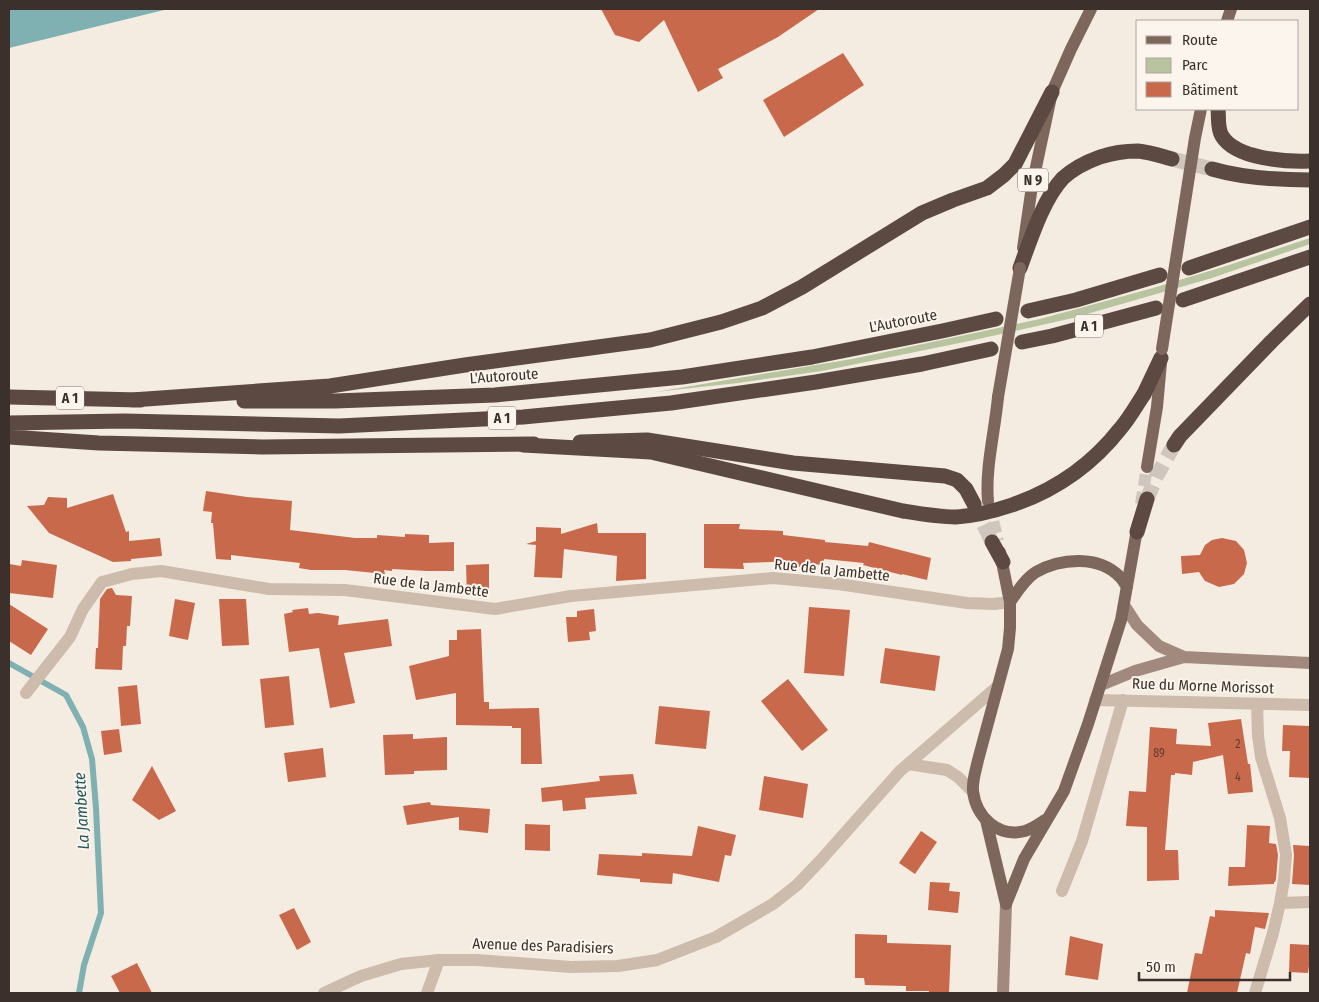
<svg xmlns="http://www.w3.org/2000/svg" width="1319" height="1002" viewBox="0 0 1319 1002" font-family="'Fira Sans Condensed',sans-serif">
<style>
.green{fill:#b8c4a0}
.water{fill:#7fb0b2}
.lines{fill:none;stroke-linecap:round;stroke-linejoin:round}
.stream{stroke:#7fb0b2;stroke-width:6}
.building{fill:#c8694b}
.primary-tunnel{stroke:#cfc6bd;stroke-width:12;stroke-dasharray:12 6;stroke-linecap:butt}
.highway-tunnel{stroke:#cfc6bd;stroke-width:15;stroke-dasharray:15 8;stroke-linecap:butt}
.street{stroke:#cdbbac;stroke-width:12}
.secondary{stroke:#a18a7d;stroke-width:12}
.primary{stroke:#7d675c;stroke-width:12}
.highway{stroke:#5c4a42;stroke-width:15}
.primary-bridge{stroke:#7d675c;stroke-width:12}
.highway-bridge{stroke:#5c4a42;stroke-width:15}
.labels{text-anchor:middle;stroke-width:4;stroke-linejoin:round;paint-order:stroke}
.number-label{font-size:12px;fill:#5e3e33}
.shield{fill:#fbf5ee;stroke:#756b66;stroke-width:1}
.shield-label{font-size:14px;font-weight:bold;fill:#3b302b}
.street-label{font-size:15px;fill:#3b302b;stroke:#fbf5ee}
.water-label{font-size:16px;font-style:italic;fill:#1f5a5e;stroke:#fbf5ee}
</style>
<rect width="100%" height="100%" fill="#f4ebe1"/>
<!-- green -->
<path class="green" d="M 1310,238 L 1310,244 L 1212,278 L 1073,318 L 974,340 L 822,371 L 738,383 L 655,392 L 852,359 L 1040,319 L 1153,288 L 1226,266 Z"/>
<!-- water -->
<path class="water" d="M 9,9 L 168,9 L 9,48 Z"/>
<g class="lines">
<!-- stream -->
<path class="stream" d="M 9,663 L 66,695 L 83,727 L 92,759 L 96,808 L 101,913 L 84,965 L 79,993"/>
</g>
<!-- building -->
<path class="building" d="M 601,9 L 819,9 L 778,37 L 718,69 L 723,78 L 698,92 L 664,20 L 639,42 L 615,35 Z
M 843,53 L 864,85 L 784,137 L 763,100 Z
M 206,491 L 247,497 L 292,501 L 290,530 L 355,538 L 377,538 L 377,535 L 405,537 L 405,534 L 429,535 L 429,543 L 454,542 L 454,571 L 427,571 L 392,569 L 392,571 L 384,570 L 385,574 L 345,570 L 311,570 L 299,568 L 300,563 L 231,555 L 231,560 L 216,559 L 213,523 L 211,523 L 212,512 L 203,511 Z
M 113,494 L 126,532 L 129,531 L 129,541 L 160,538 L 162,556 L 131,559 L 131,561 L 113,562 L 49,533 L 27,506 L 44,505 L 48,497 L 67,498 L 67,508 Z
M 597,523 L 598,533 L 646,533 L 646,579 L 616,581 L 617,556 L 564,549 L 562,578 L 534,577 L 536,545 L 526,544 L 536,541 L 536,527 L 561,528 L 561,534 Z
M 704,524 L 740,524 L 739,529 L 783,531 L 783,535 L 825,540 L 825,542 L 868,546 L 869,542 L 931,558 L 927,580 L 902,574 L 902,575 L 863,565 L 864,563 L 824,559 L 823,565 L 812,564 L 812,568 L 790,566 L 790,562 L 771,562 L 743,563 L 744,569 L 704,568 Z
M 1222,538 L 1236,541 L 1244,550 L 1247,563 L 1244,574 L 1234,584 L 1219,587 L 1205,581 L 1199,572 L 1182,574 L 1181,556 L 1200,555 L 1205,545 L 1212,540 Z
M 22,560 L 57,565 L 53,598 L 9,593 L 9,564 L 21,566 Z
M 489,564 L 489,594 L 467,595 L 466,565 Z
M 112,588 L 116,595 L 132,596 L 130,626 L 127,626 L 126,646 L 123,646 L 122,670 L 95,669 L 96,648 L 98,648 L 100,599 L 107,589 Z
M 175,599 L 195,603 L 188,640 L 169,636 Z
M 219,599 L 246,599 L 249,645 L 222,646 Z
M 9,604 L 48,629 L 31,655 L 9,641 Z
M 809,607 L 850,610 L 844,676 L 804,673 Z
M 308,608 L 309,614 L 318,613 L 339,616 L 338,625 L 388,619 L 392,646 L 344,653 L 355,703 L 330,708 L 319,648 L 289,652 L 284,614 L 293,612 L 292,610 Z
M 594,609 L 596,631 L 589,632 L 590,640 L 568,642 L 566,617 L 577,617 L 577,611 Z
M 481,629 L 484,702 L 489,702 L 489,709 L 539,708 L 542,764 L 521,764 L 521,728 L 512,728 L 512,726 L 456,725 L 456,693 L 416,700 L 409,666 L 449,656 L 449,640 L 457,640 L 457,630 Z
M 885,648 L 940,656 L 935,691 L 880,683 Z
M 289,676 L 294,725 L 265,728 L 260,679 Z
M 788,679 L 828,730 L 802,751 L 761,701 Z
M 137,685 L 141,724 L 121,726 L 118,687 Z
M 659,706 L 710,711 L 706,749 L 655,744 Z
M 1241,719 L 1248,764 L 1250,764 L 1253,792 L 1228,794 L 1223,755 L 1193,762 L 1192,775 L 1175,773 L 1175,775 L 1171,775 L 1165,850 L 1178,850 L 1179,880 L 1147,881 L 1147,827 L 1126,826 L 1129,791 L 1146,792 L 1150,727 L 1177,729 L 1176,744 L 1211,746 L 1208,723 Z
M 1283,725 L 1310,726 L 1310,778 L 1289,777 L 1290,751 L 1282,751 Z
M 119,729 L 122,752 L 104,755 L 101,731 Z
M 413,734 L 413,739 L 447,737 L 447,770 L 414,771 L 414,774 L 385,775 L 383,735 Z
M 323,748 L 326,777 L 288,782 L 284,753 Z
M 152,766 L 176,811 L 159,820 L 132,800 Z
M 633,774 L 637,794 L 585,798 L 586,809 L 563,811 L 562,800 L 542,802 L 541,788 L 600,781 L 599,776 Z
M 764,776 L 808,784 L 803,818 L 759,810 Z
M 430,802 L 431,805 L 490,809 L 488,833 L 459,830 L 459,817 L 407,825 L 403,806 Z
M 525,824 L 550,825 L 550,851 L 525,850 Z
M 1247,825 L 1270,826 L 1269,843 L 1276,844 L 1278,855 L 1276,879 L 1275,882 L 1274,882 L 1274,884 L 1228,886 L 1229,867 L 1245,867 Z
M 698,826 L 736,835 L 731,856 L 725,855 L 719,882 L 673,873 L 672,884 L 640,882 L 640,879 L 597,875 L 599,854 L 642,856 L 642,853 L 692,856 Z
M 921,831 L 937,842 L 915,874 L 899,863 Z
M 1293,845 L 1310,846 L 1310,885 L 1292,884 L 1294,856 Z
M 930,882 L 950,883 L 949,891 L 960,892 L 958,913 L 928,910 Z
M 294,908 L 311,942 L 297,950 L 279,915 Z
M 1215,910 L 1269,913 L 1265,929 L 1255,927 L 1250,954 L 1246,953 L 1237,993 L 1187,993 L 1195,953 L 1202,954 L 1210,916 L 1215,917 Z
M 855,934 L 887,935 L 887,943 L 951,945 L 949,993 L 929,993 L 929,991 L 906,991 L 906,986 L 865,985 L 864,978 L 855,978 Z
M 1070,936 L 1103,944 L 1098,980 L 1065,975 Z
M 1290,944 L 1310,945 L 1310,967 L 1309,966 L 1308,973 L 1289,972 Z
M 137,963 L 152,993 L 120,993 L 111,976 Z"/>
<g class="lines">
<!-- primary-tunnel -->
<path class="primary-tunnel" d="M 989,504 L 998,541
M 1141,504 L 1147,467"/>
<!-- highway-tunnel -->
<path class="highway-tunnel" d="M 1172,159 L 1212,169
M 1147,499 L 1156,477 L 1174,445
M 974,504 L 992,542"/>
<!-- street -->
<path class="street" d="M 26,693 L 70,637 L 83,609 L 102,582 L 132,574 L 161,571 L 269,589 L 345,590 L 495,609 L 571,596 L 773,578 L 838,584 L 967,603 L 994,604 L 1010,602
M 1095,700 L 1310,705
M 908,764 L 947,770 L 958,777 L 973,792
M 1062,891 L 1082,841 L 1123,700
M 1280,903 L 1310,902
M 324,993 L 361,976 L 401,964 L 439,960 L 477,960 L 571,967 L 618,966 L 657,960 L 716,937 L 773,904 L 797,885 L 820,861 L 900,771 L 998,686
M 427,993 L 439,960
M 1255,993 L 1273,933 L 1280,903 L 1284,880 L 1286,855 L 1280,818 L 1261,757 L 1258,736 L 1257,704"/>
<!-- secondary -->
<path class="secondary" d="M 1124,605 L 1137,625 L 1159,646 L 1184,657
M 1101,685 L 1135,671 L 1184,657 L 1310,663
M 1003,993 L 1006,904"/>
<!-- primary -->
<path class="primary" d="M 1227,21 L 1231,9
M 1023,248 L 1032,186 L 1052,92 L 1071,49 L 1091,9
M 1147,467 L 1157,407 L 1161,363
M 988,501 C 985,469 995,430 998,397
M 1000,552 L 1010,602 L 1010,628 L 1008,649 L 978,760 C 976,770 972,781 973,791 C 976,817 998,838 1025,831 C 1032,829 1039,824 1045,820
M 1010,602 C 1017,592 1025,579 1036,572 C 1061,558 1099,555 1120,577 C 1123,580 1125,584 1127,587
M 986,820 L 1006,904
M 1006,904 L 1024,859 L 1064,791 L 1088,724 L 1121,620 L 1138,524"/>
<!-- highway -->
<path class="highway" d="M 1218,109 C 1219,117 1217,128 1222,136 C 1236,159 1286,162 1310,161
M 1212,169 C 1243,178 1278,180 1310,180
M 1020,268 C 1030,241 1043,199 1063,178 C 1074,168 1086,162 1100,157 C 1112,153 1125,151 1138,151 C 1149,152 1161,156 1172,159
M 1189,268 L 1310,227
M 1183,300 L 1310,257
M 1028,311 L 1076,300 L 1160,275
M 1022,342 L 1052,336 L 1156,308
M 1144,394 L 1161,358
M 9,397 L 141,400
M 132,400 L 330,386 L 465,365 L 650,340 L 721,322 L 762,308 L 802,287 L 922,213 L 953,200 L 987,188 L 1004,175 L 1015,164 L 1052,92
M 244,401 L 335,401 L 495,395 L 682,377 L 812,357 L 942,331 L 996,319
M 9,423 L 124,421 L 339,426 L 523,417 L 671,403 L 816,382 L 922,364 L 991,349
M 9,437 L 99,443 L 262,447 L 534,444
M 580,442 L 647,440 L 793,463 L 945,476 L 957,480 L 966,489 L 974,504
M 1174,445 L 1180,436 L 1272,341 L 1310,304
M 1137,532 L 1147,499
M 992,542 L 1003,562"/>
<!-- primary-bridge -->
<path class="primary-bridge" d="M 1162,349 L 1195,138 L 1201,109
M 998,397 L 1020,268"/>
<!-- highway-bridge -->
<path class="highway-bridge" d="M 523,445 L 651,452 L 903,511 C 921,514 938,517 956,517 C 976,516 994,511 1012,505 C 1056,490 1091,466 1120,429 C 1129,419 1136,406 1144,394"/>
</g>
<g class="labels">
<!-- number labels -->
<g class="number-label">
<text x="1238" y="748">2</text>
<text x="1159" y="757">89</text>
<text x="1238" y="781">4</text>
</g>
<!-- shield labels -->
<g class="shield">
<rect x="1018" y="168.5" width="30" height="23" rx="4"/>
<rect x="1075" y="314.5" width="28" height="23" rx="4"/>
<rect x="56" y="386.5" width="28" height="23" rx="4"/>
<rect x="488" y="406.5" width="28" height="23" rx="4"/>
</g>
<g class="shield-label">
<text x="1033" y="185">N 9</text>
<text x="1089" y="331">A 1</text>
<text x="70" y="403">A 1</text>
<text x="502" y="423">A 1</text>
</g>
<!-- street labels -->
<g class="street-label">
<text transform="translate(903 321) rotate(-11)" y="5">L'Autoroute</text>
<text transform="translate(504 376) rotate(-4)" y="5">L'Autoroute</text>
<text transform="translate(832 570) rotate(6)" y="5">Rue de la Jambette</text>
<text transform="translate(431 585) rotate(7)" y="5">Rue de la Jambette</text>
<text transform="translate(1203 686) rotate(2)" y="5">Rue du Morne Morissot</text>
<text transform="translate(543 946) rotate(2)" y="5">Avenue des Paradisiers</text>
</g>
<!-- water labels -->
<g class="water-label">
<text transform="translate(81 811) rotate(-93)" y="6">La Jambette</text>
</g>
</g>
<!-- border -->
<rect width="1319" height="1002" fill="none" stroke="#3b302b" stroke-width="20"/>
<!-- legend -->
<rect x="1136" y="20" width="162" height="90" fill="#fbf5ee" stroke="#aea6a0"/>
<rect x="1146" y="36" width="25" height="8" fill="#7d675c" stroke="#aea6a0"/>
<text x="1182" y="45" font-size="15" fill="#3b302b">Route</text>
<rect x="1146" y="58" width="25" height="15" fill="#b8c4a0" stroke="#aea6a0"/>
<text x="1182" y="70" font-size="15" fill="#3b302b">Parc</text>
<rect x="1146" y="82" width="25" height="15" fill="#c8694b" stroke="#aea6a0"/>
<text x="1182" y="95" font-size="15" fill="#3b302b">Bâtiment</text>
<!-- scale -->
<path d="M1139 972v8h151v-8" fill="none" stroke="#3b302b" stroke-width="2.5"/>
<text x="1146" y="972" font-size="15" fill="#3b302b" stroke="#fbf5ee" stroke-width="4" paint-order="stroke">50 m</text>
</svg>
